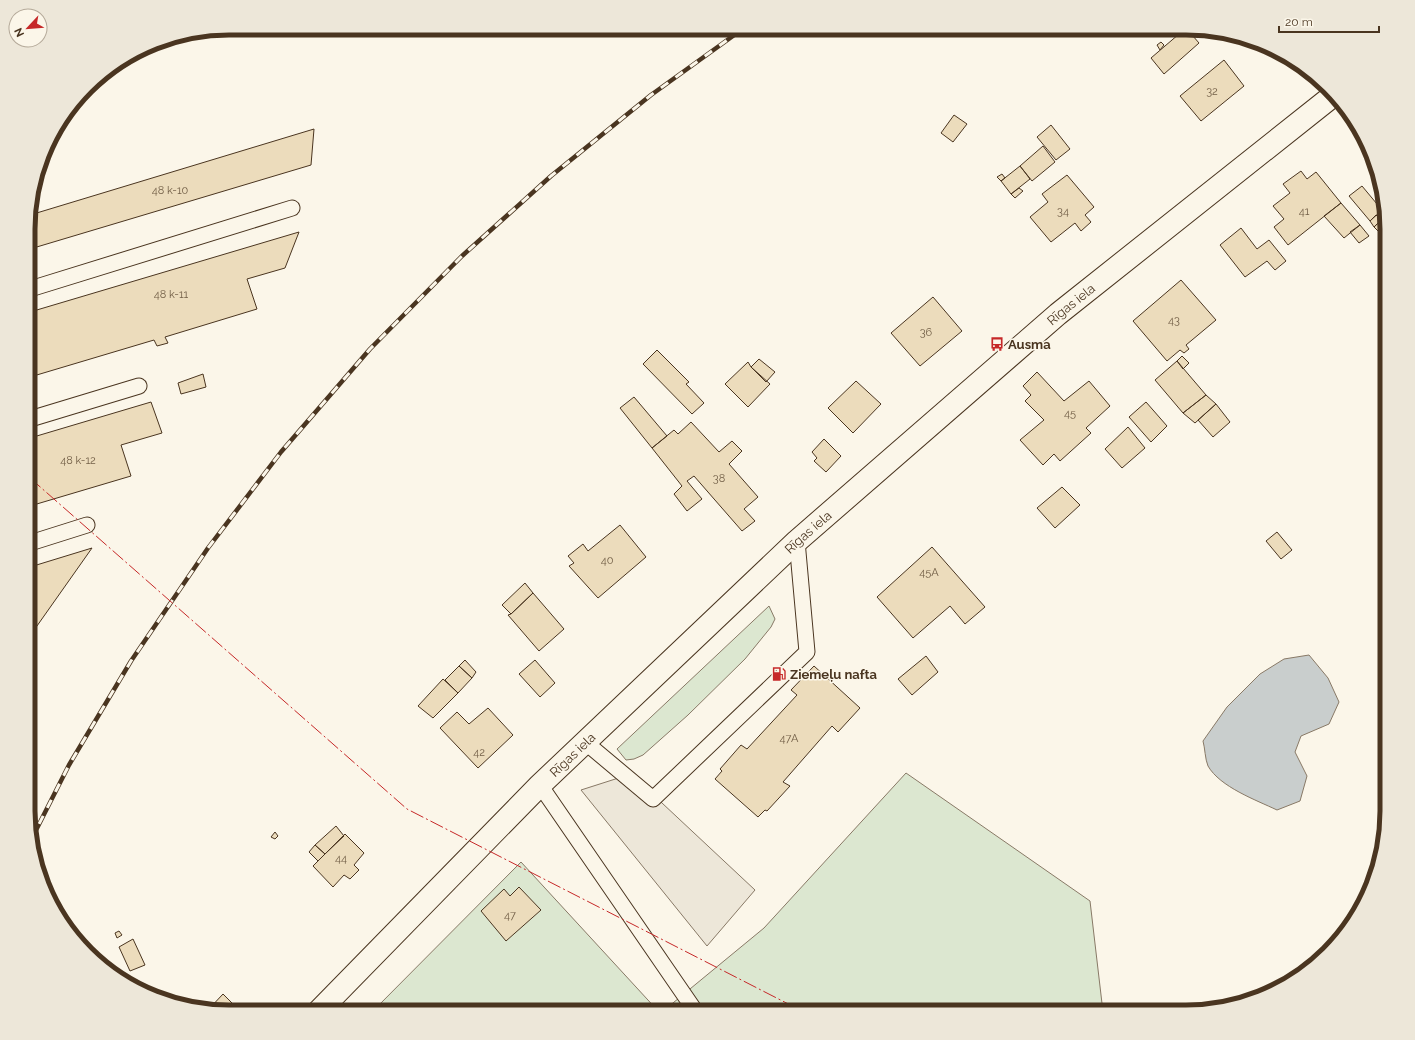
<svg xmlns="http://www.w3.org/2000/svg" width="1415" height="1040" viewBox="0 0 1415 1040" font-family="Raleway,sans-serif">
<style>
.green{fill:#dce7d0;stroke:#887966}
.parking{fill:#ede7d9;stroke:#887966}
.water{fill:#c9cecd;stroke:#887966}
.building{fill:#ecdcbc;stroke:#4a3520}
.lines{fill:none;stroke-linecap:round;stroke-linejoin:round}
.service-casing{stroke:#4a3520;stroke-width:17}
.primary-casing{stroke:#4a3520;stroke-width:24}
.service{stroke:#fbf6e9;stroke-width:15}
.primary{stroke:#fbf6e9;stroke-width:22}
.rail-casing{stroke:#4a3520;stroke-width:4.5}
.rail{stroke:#fbf6e9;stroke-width:3;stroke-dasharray:9;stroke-linecap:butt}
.power{stroke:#c62828;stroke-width:1;stroke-dasharray:14 3 2 3;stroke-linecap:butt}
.labels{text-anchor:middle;stroke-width:3;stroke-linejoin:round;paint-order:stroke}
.number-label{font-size:11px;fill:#725f47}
.street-label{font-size:13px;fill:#4a3520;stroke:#fbf6e9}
.poi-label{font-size:13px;font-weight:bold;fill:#4a3520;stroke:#fbf6e9;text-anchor:start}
.rim{fill:none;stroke:#4a3520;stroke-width:5}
</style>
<rect width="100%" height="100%" fill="#fbf6e9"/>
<!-- green -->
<path class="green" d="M 769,606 L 775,619 L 771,627 L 745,659 L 688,715 L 643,755 L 634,759 L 626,760 L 617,749 Z
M 906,773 L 1090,901 L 1103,1012 L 662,1012 L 764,928 Z
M 521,862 L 659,1012 L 372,1012 Z"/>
<!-- parking -->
<path class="parking" d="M 631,774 L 755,890 L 707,946 L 581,790 Z"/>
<!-- water -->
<path class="water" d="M 1309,655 L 1328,678 L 1339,702 L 1329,724 L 1301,736 L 1295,752 L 1307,776 L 1300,801 L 1277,810 C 1256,800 1220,787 1208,766 C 1205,759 1205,748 1203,741 L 1227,707 L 1260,674 L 1284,659 Z"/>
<!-- building -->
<path class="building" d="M 1186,28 L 1199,43 L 1164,74 L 1151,58 Z
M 1161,42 L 1164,45 L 1160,50 L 1157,45 Z
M 1224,60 L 1244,86 L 1201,121 L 1180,96 Z
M 954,115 L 967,124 L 953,142 L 941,133 Z
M 1051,125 L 1070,149 L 1056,160 L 1037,137 Z
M 314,129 L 311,165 L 30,249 L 30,215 Z
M 1364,136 L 1366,140 L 1371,157 L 1358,141 Z
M 1043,146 L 1055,162 L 1032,181 L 1020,166 Z
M 1020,166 L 1030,179 L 1011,194 L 1001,181 Z
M 1301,171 L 1307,179 L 1316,172 L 1341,203 L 1288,245 L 1274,227 L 1284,219 L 1273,206 L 1290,193 L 1283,184 Z
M 1002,174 L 1005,178 L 1001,181 L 997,177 Z
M 1067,175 L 1094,207 L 1085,215 L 1091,222 L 1081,231 L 1075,223 L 1051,242 L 1030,217 L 1048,202 L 1042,194 Z
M 1362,186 L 1382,210 L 1370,221 L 1349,196 Z
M 1019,188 L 1023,191 L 1015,198 L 1011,194 Z
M 1341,203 L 1360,225 L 1344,238 L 1324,216 Z
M 1376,215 L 1381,220 L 1374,227 L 1370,221 Z
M 1386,216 L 1387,216 L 1387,240 L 1374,227 Z
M 1360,225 L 1369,236 L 1359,243 L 1350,232 Z
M 1241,228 L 1257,249 L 1269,240 L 1286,261 L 1275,270 L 1267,261 L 1245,277 L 1220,245 Z
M 299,232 L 285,268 L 247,279 L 257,309 L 165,337 L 168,343 L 157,346 L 154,340 L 30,377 L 30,312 Z
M 1181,280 L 1216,320 L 1186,345 L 1189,349 L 1184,353 L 1180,350 L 1167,361 L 1133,321 Z
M 933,297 L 962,331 L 920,366 L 891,333 Z
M 657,350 L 689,382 L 686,384 L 704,403 L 692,414 L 643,364 Z
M 1182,356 L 1189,363 L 1183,369 L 1177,361 Z
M 759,359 L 775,372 L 766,382 L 751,367 Z
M 1177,361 L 1206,395 L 1183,413 L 1155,380 Z
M 748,362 L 751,367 L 770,384 L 748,407 L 725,384 Z
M 1037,372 L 1064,401 L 1089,381 L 1110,406 L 1086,428 L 1091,433 L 1060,461 L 1054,454 L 1043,465 L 1020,440 L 1044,420 L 1025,401 L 1031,395 L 1023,386 Z
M 203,374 L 206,387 L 181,394 L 178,383 Z
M 856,381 L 881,404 L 853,433 L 828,408 Z
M 1206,395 L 1216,404 L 1195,423 L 1183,413 Z
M 634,397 L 667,436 L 652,448 L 620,408 Z
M 151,402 L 162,433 L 121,445 L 131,476 L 30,506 L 30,438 Z
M 1146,402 L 1167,426 L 1151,442 L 1129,417 Z
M 1216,404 L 1230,422 L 1213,437 L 1198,420 Z
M 691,422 L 719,452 L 732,441 L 742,451 L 729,464 L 758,497 L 744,509 L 755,521 L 742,531 L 694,476 L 687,481 L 702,499 L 687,511 L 674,494 L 682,486 L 652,448 L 674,430 L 678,434 Z
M 1128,427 L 1145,448 L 1122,468 L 1105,449 Z
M 824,439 L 841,456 L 826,472 L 814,461 L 817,458 L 812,452 Z
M 1062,487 L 1080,505 L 1055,528 L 1037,508 Z
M 620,525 L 646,557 L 598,598 L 569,566 L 574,563 L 568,556 L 583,544 L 588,551 Z
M 1277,532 L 1292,550 L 1281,559 L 1266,541 Z
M 932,547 L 985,607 L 965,624 L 950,606 L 913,638 L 877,597 Z
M 92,548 L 32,633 L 30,634 L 30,567 Z
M 525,583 L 533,593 L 511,614 L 502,605 Z
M 533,593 L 564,629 L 539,651 L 508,615 L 511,614 Z
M 926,656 L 938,672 L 912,695 L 898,679 Z
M 465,660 L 476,672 L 472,678 L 459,666 Z
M 535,660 L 555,683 L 540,697 L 519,674 Z
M 459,666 L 472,678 L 458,693 L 445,680 Z
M 814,666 L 860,708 L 838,732 L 832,726 L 783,782 L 790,786 L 767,811 L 765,810 L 758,817 L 715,779 L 722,771 L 720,769 L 741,745 L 747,749 L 797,695 L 791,690 Z
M 443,679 L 458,693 L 433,718 L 418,706 Z
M 488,708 L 513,735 L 478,768 L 440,728 L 457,712 L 469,724 Z
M 336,826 L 344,836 L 325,854 L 315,845 Z
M 275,832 L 278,836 L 275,839 L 271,837 Z
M 345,834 L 364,853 L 354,865 L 359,870 L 350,879 L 344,875 L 333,887 L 313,866 Z
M 315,845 L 325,854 L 318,861 L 309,852 Z
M 519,887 L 541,910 L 506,941 L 481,911 L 504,889 L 510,896 Z
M 119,931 L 122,935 L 117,938 L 115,933 Z
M 133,939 L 145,965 L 130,971 L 119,947 Z
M 223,994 L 241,1012 L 216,1012 L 208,1010 Z"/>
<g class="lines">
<defs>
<path id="service" d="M 30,289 L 292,208
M 30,419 L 139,386
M 30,543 L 87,525
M 585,742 L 653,799 L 807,652 L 797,541
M 540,785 L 696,1012"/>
<g id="primary">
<path id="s1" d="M 318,1012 L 540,785 L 797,541 L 1058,314 L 1335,94"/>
</g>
</defs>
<!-- service casing -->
<use href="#service" class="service-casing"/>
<!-- primary casing -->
<use href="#primary" class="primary-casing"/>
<!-- service -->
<use href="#service" class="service"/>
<!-- primary -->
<use href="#primary" class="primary"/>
<defs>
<path id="rail" d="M 31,840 L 69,765 L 131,661 L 208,548 L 281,452 L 370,349 L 462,256 L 551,176 L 651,95 L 744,28"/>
</defs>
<!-- rail casing -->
<use href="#rail" class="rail-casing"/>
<!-- rail -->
<use href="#rail" class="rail"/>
<!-- power -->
<path class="power" d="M 30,478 L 407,809 L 804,1012"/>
</g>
<!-- icons -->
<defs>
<symbol id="bus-bare" viewBox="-9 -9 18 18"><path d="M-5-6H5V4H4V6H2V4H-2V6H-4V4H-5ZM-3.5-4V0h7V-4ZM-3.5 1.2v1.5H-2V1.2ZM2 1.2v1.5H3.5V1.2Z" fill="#c62828" stroke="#fbf6e9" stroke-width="2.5" paint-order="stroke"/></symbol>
<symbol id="fuel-bare" viewBox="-9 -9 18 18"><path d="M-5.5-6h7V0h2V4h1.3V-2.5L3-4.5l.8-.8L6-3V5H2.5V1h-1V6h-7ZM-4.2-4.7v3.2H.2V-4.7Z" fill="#c62828" stroke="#fbf6e9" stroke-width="2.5" paint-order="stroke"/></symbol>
</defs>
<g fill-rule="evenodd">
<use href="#bus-bare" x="987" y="334" width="20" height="20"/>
<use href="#fuel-bare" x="769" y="664" width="20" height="20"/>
</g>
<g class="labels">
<!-- number labels -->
<g class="number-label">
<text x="1212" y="95">32</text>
<text x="170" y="194">48 k-10</text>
<text x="1063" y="215">34</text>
<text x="1304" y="215">41</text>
<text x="171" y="298">48 k-11</text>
<text x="1174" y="324">43</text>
<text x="926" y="336">36</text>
<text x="1070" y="417">45</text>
<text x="78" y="464">48 k-12</text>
<text x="719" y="482">38</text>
<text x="607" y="564">40</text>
<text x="929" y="576">45A</text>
<text x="789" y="742">47A</text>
<text x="479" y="756">42</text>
<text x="341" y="862">44</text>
<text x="510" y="919">47</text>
</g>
<!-- street labels -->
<g class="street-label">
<text dy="5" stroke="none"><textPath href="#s1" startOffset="1034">Rīgas iela</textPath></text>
<text dy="5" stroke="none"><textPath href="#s1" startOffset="686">Rīgas iela</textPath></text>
<text dy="5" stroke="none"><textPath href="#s1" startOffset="362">Rīgas iela</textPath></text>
</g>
<!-- poi labels -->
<g class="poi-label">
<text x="1008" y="349">Ausma</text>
<text x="790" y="679">Ziemeļu nafta</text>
</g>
</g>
<!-- crop -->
<path d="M0 0H1415V1040H0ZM229 35H1186A194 194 0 0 1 1380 229V811A194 194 0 0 1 1186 1005H229A194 194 0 0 1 35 811V229A194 194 0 0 1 229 35Z" fill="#ede7d9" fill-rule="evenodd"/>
<path class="rim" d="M229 35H1186A194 194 0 0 1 1380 229V811A194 194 0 0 1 1186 1005H229A194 194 0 0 1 35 811V229A194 194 0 0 1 229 35Z"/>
<!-- north arrow -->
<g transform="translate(28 28) rotate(244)"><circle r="19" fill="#fbf6e9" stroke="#b4a999"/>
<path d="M0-3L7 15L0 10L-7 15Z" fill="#c62828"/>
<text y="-6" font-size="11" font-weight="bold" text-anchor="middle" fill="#4a3520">N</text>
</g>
<!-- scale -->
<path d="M1279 26v6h100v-6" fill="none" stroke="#4a3520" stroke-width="2"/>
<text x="1285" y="26" font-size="12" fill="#4a3520" stroke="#fbf6e9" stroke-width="3" paint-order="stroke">20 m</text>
</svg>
